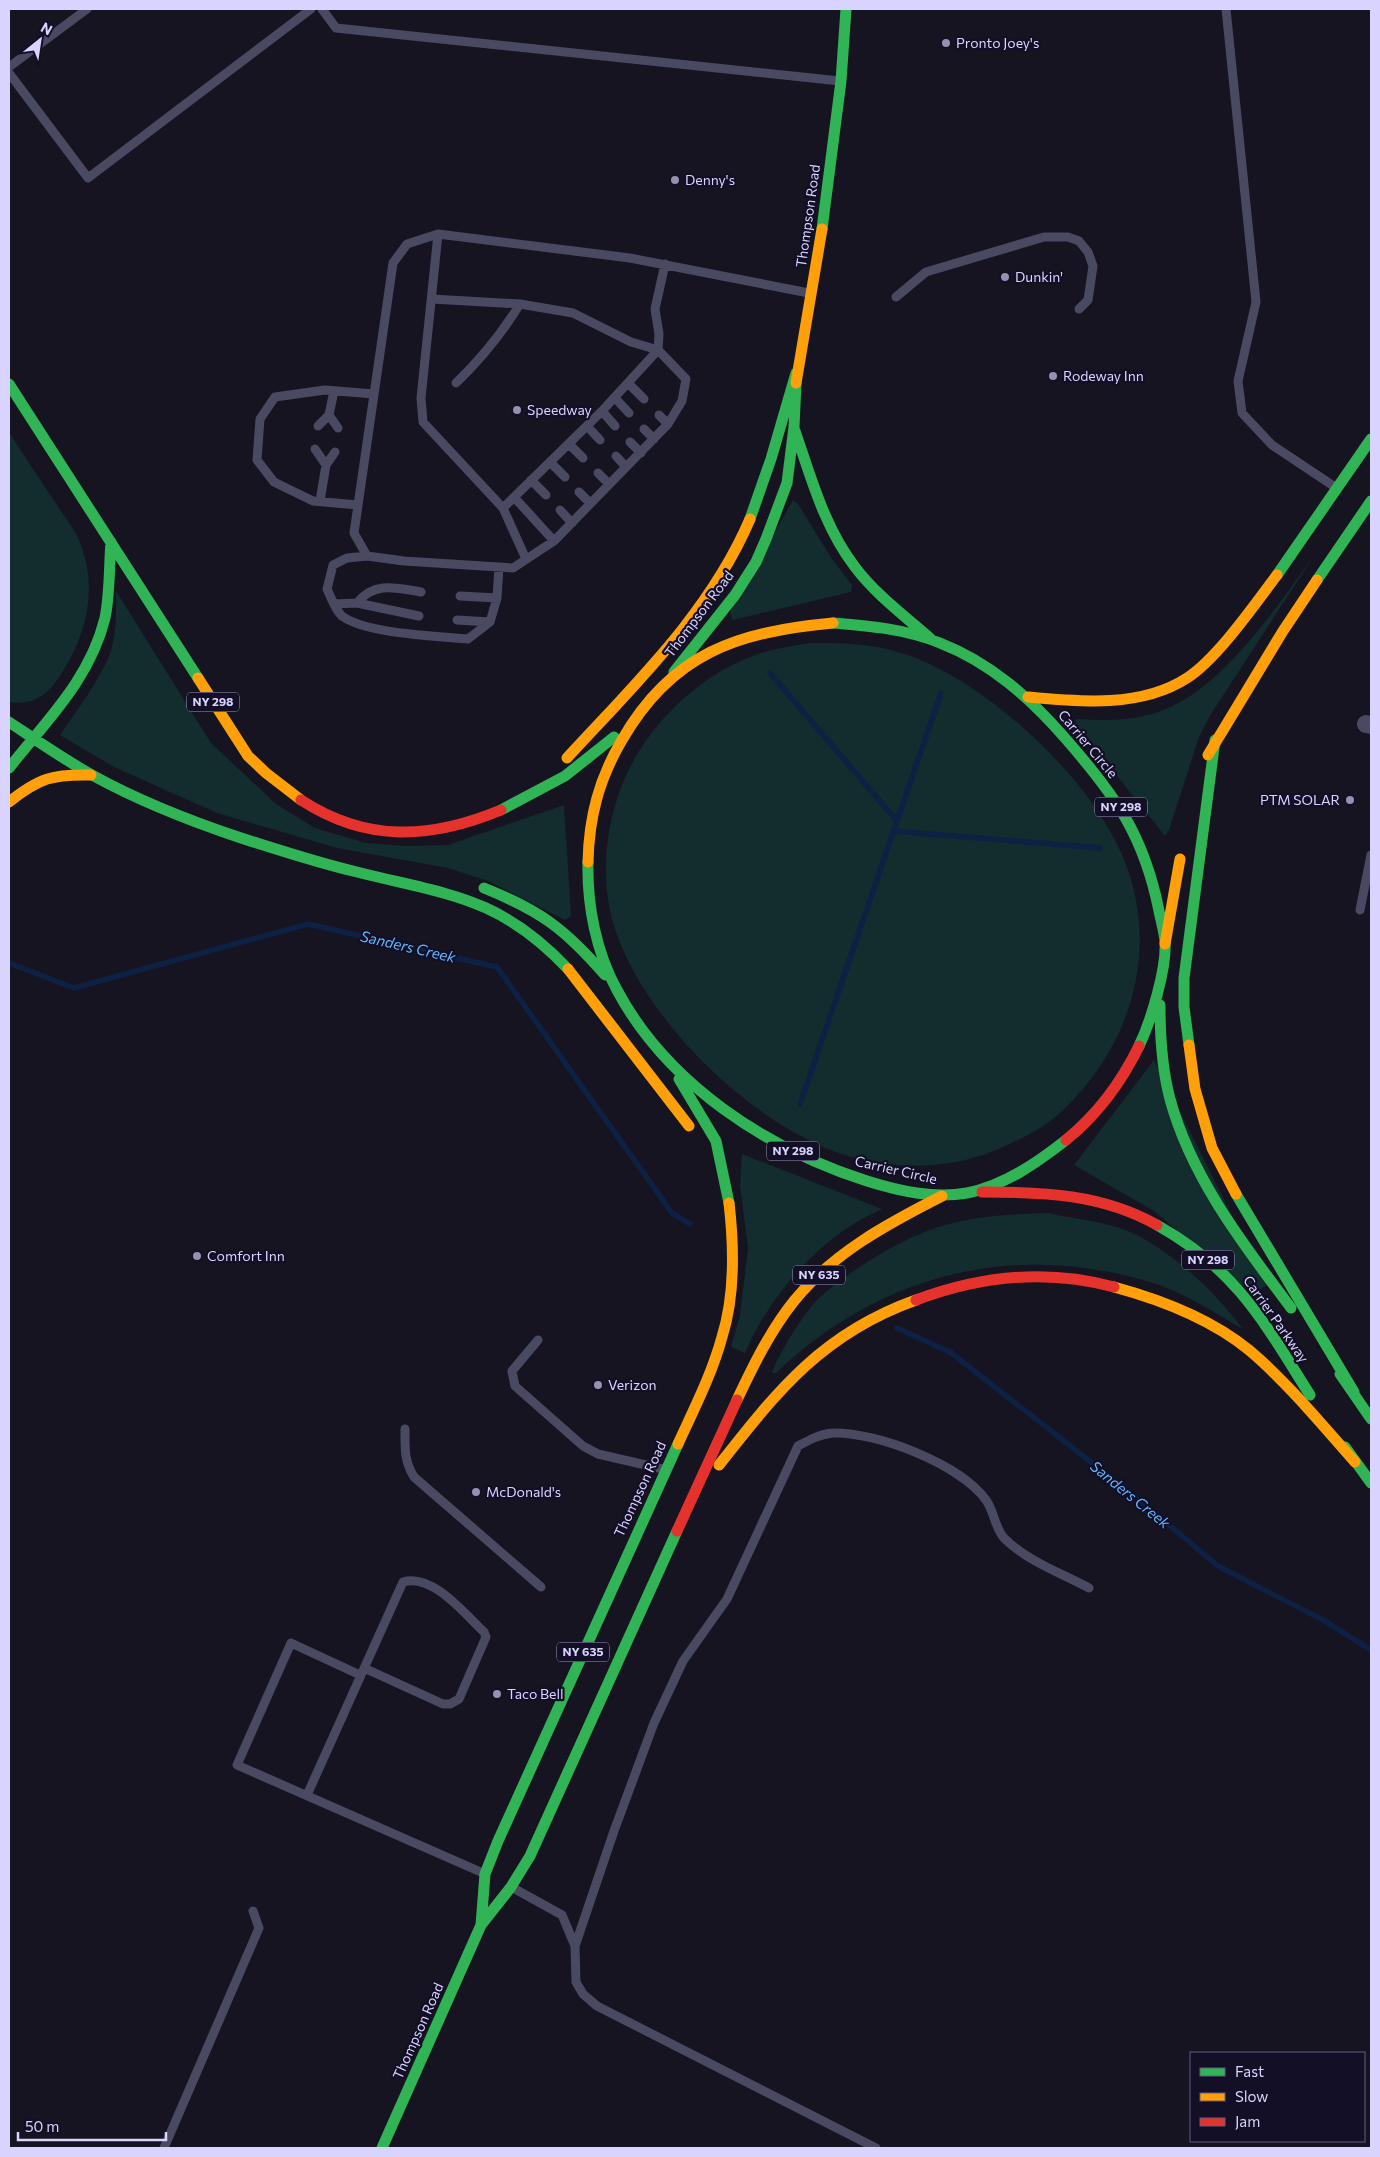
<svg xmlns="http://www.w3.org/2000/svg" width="1380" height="2157" viewBox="0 0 1380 2157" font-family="Commissioner,sans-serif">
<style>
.green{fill:#132c2d}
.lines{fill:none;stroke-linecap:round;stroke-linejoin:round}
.stream{stroke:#0d2144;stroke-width:5.5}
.lane{stroke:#4a4962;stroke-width:9}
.street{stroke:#4a4962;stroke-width:18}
.fast{stroke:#30b455;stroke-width:11}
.slow{stroke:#ff9f0a;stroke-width:11}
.jam{stroke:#e5322d;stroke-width:11}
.poi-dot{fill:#9591b1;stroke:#130f26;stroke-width:2}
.labels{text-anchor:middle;stroke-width:4.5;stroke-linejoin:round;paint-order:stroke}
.shield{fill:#130f26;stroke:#9e99be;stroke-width:1}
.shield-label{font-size:12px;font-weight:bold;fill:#d9d4ff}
.poi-label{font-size:14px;fill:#d9d4ff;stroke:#130f26;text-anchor:start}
.street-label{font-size:14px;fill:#d9d4ff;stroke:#130f26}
.water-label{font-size:15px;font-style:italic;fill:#62b6ff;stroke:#130f26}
</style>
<rect width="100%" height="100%" fill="#161421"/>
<!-- green -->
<path class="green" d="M 9,432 C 25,457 42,483 59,508 C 65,518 75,529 79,540 C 98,586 88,631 63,671 C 50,693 36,706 9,702 Z
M 793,500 L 798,504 L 832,559 L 852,585 L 851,592 L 732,620 L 730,612 Z
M 1317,551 L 1211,714 L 1199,737 L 1169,830 L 1165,836 L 1074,722 L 1077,719 C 1106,721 1136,721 1163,710 C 1224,688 1280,602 1317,551 Z
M 116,591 L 211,743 L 276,804 L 315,828 L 366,843 L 406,846 L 448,845 L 564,805 L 571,916 L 565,920 L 488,881 L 448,868 L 337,848 L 217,813 L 114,767 L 60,735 C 77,710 97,684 109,656 C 117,637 116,611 116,591 Z
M 810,643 C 837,643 864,643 891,650 C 938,662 983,693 1019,724 C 1057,757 1094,798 1117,844 C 1164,938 1135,1044 1060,1113 C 1041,1130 1019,1140 996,1150 C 953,1168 904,1170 859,1159 C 761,1135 646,1024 615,929 C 596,871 608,799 641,748 C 669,705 712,669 761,653 C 777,648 794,646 810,643 Z
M 1154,1060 L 1267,1285 L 1253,1294 L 1154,1211 L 1074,1165 Z
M 742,1154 L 882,1209 C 872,1214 861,1219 852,1225 C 806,1254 766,1304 745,1353 L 731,1347 L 740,1315 L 748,1248 L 740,1185 Z
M 1048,1213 C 1076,1219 1111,1222 1137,1235 C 1178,1257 1215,1292 1243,1329 C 1216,1314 1188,1295 1159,1285 C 1019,1239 882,1272 776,1373 L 772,1373 C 777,1356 805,1311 818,1299 C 847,1272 897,1241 935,1228 C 970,1216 1010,1214 1048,1213 Z"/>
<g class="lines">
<!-- stream -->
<path class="stream" d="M 770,673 L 897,821
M 893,831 L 1100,848
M 9,963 L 74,988 L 308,924 L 497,967 L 672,1213 L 690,1224
M 800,1104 L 941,693
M 897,1328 L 950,1352 L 1133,1495 L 1218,1566 L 1325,1621 L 1371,1650"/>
<!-- lane -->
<path class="lane" d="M 322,9 L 336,28 L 840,81
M 1226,9 L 1256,302 L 1238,381 L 1242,413 L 1272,445 L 1335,487
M 9,67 L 87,9
M 9,73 L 88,178 L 311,9
M 438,234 L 421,398 L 423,422 L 503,508 L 526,559
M 665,264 L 655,309 L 659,334 L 658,350 L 686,379 L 682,401 L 668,424 L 554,541 L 513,568 L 404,561 L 367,556 L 354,533 L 393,263 L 407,244 L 438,234 L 630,258 L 809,293
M 896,297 L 926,272 L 1044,237 L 1068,237 L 1079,241 L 1088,252 L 1093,266 L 1088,300 L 1079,309
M 432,299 L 520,304 L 573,313 L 631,342 L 658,350 L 602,411 L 503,508
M 456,383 C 481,359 502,333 520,304
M 628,383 L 644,399
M 615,398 L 629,413
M 602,411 L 615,426
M 329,415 L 338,428
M 659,415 L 668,424
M 318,426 L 329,415 L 334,391
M 587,426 L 600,440
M 644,429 L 654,439
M 630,442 L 641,453
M 569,444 L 583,458
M 315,449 L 326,465 L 335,452
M 616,456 L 626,467
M 550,462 L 565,477
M 598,473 L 609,484
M 531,480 L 546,495
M 579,492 L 590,503
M 514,497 L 554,541
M 320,501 L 326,465
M 358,505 L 313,501 L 274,482 L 257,460 L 260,419 L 275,397 L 325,390 L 374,394
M 560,510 L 572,523
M 367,556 L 347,558 L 333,565 L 327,589 C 331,597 335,610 342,616 C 366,634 437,636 468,639 L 490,622 L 497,598 L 499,567
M 460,596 L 497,598
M 357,603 C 375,581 396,588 421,592
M 334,604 L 357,603 L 419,616
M 457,620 L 490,622
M 1360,910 L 1371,855
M 538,1340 L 512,1371 L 515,1386 L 583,1446 L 598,1454 L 663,1469
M 405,1429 C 405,1448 404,1461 414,1477 L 541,1587
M 360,1675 L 291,1643 L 237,1765 L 483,1873
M 307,1795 L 403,1582 C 432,1573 464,1613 484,1632 L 486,1637 L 459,1699 L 450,1704 L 443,1704 L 364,1668
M 515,1889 L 562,1915 L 575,1946 L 576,1982 L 583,1994 L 597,2006 L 876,2148
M 575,1946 L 614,1831 L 654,1723 L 683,1661 L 727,1599 L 798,1446 C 809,1440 820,1434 833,1433 C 877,1432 960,1464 986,1500 C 994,1511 995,1528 1004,1538 C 1027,1561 1061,1573 1089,1588
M 164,2148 L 259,1928 L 253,1911"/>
<!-- street -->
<path class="street" d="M 1366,724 L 1371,725"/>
<!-- fast -->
<path class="fast" d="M 822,229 L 841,81 L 846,9
M 9,384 L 198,678
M 795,431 C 811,477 824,527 855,567 C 876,595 906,617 932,640
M 750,519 L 771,459 L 796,373
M 1277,575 L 1371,439
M 1317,580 L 1371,501
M 833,623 C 869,626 906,629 940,643 C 991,663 1030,698 1065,738 C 1115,795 1144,835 1159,911 C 1161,921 1164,931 1165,941 C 1167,968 1151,1021 1139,1046
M 674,672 L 735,595 L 756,562 L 766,539 L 787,483 L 794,427 L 796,383
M 9,722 C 36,740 63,759 92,775 C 139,801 190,821 241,838 C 279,850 318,863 357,872 C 448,895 499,896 568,969
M 9,768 C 47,720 90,679 105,618 C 110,594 109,566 111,542
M 501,810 L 565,776 L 614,737
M 588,862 C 587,905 596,952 617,990 C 667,1084 768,1150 867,1181 C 899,1191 934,1199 967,1193 C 1004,1186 1038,1162 1066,1140
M 484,888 C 541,911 565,929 605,975
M 1160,1005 C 1160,1036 1162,1069 1170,1099 C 1191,1177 1243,1244 1291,1308
M 1189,1045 L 1184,1007 L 1184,978 L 1215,740
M 679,1079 L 716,1141 L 729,1203
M 1236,1194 L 1354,1392
M 1157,1225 C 1236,1269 1264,1322 1310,1395
M 1340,1374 L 1371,1419
M 1345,1447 L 1371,1483
M 481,1925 L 485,1874 L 498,1841 L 678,1444
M 382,2148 L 481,1925 L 511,1887 L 530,1856 L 677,1531"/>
<!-- slow -->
<path class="slow" d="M 796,383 L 822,229
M 198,678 L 248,756 L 266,773 L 301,800
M 1028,697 C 1080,702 1141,708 1187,678 C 1217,659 1255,604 1277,575
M 1208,755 L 1283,631 L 1317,580
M 567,758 C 634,685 710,613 750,519
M 9,802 C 39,778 53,774 91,775
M 588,862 C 589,817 599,779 622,740 C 672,653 737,632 833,623
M 1165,944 L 1180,859
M 568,969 L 689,1126
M 1189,1045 L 1195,1089 L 1212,1148 L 1236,1194
M 1114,1287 C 1162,1300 1211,1319 1249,1350 C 1286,1381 1323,1426 1355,1462
M 737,1400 C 753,1366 770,1331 794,1301 C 833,1253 887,1224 942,1196
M 678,1444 C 694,1409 712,1374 722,1337 C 735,1296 734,1246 729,1203
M 719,1465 C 778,1390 823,1333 916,1300"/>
<!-- jam -->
<path class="jam" d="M 301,800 C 367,843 431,839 501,810
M 1066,1140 C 1098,1114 1121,1083 1139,1046
M 982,1192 C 1044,1192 1102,1194 1157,1225
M 916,1300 C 980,1276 1048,1269 1114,1287
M 677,1531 L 737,1400"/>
</g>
<!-- markers -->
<g class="poi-dot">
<circle cx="946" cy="43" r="5"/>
<circle cx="675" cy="180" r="5"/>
<circle cx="1005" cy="277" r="5"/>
<circle cx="1053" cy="376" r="5"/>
<circle cx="517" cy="410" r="5"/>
<circle cx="1350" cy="800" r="5"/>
<circle cx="197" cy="1256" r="5"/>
<circle cx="598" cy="1385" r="5"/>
<circle cx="476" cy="1492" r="5"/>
<circle cx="497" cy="1694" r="5"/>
</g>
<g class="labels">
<!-- shield labels -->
<g class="shield">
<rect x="187" y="692.5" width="52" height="19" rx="4"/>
<rect x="1095" y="797.5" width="52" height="19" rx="4"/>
<rect x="767" y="1141.5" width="52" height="19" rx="4"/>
<rect x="1182" y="1250.5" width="52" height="19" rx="4"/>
<rect x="793" y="1265.5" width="52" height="19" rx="4"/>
<rect x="557" y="1642.5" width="52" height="19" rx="4"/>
</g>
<g class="shield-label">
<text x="213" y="706">NY 298</text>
<text x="1121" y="811">NY 298</text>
<text x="793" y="1155">NY 298</text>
<text x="1208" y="1264">NY 298</text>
<text x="819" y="1279">NY 635</text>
<text x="583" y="1656">NY 635</text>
</g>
<!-- poi labels -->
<g class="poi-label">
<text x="956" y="48">Pronto Joey's</text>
<text x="685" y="185">Denny's</text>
<text x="1015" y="282">Dunkin'</text>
<text x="1063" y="381">Rodeway Inn</text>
<text x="527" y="415">Speedway</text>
<text x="1340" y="805" text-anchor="end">PTM SOLAR</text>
<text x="207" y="1261">Comfort Inn</text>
<text x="608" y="1390">Verizon</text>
<text x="486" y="1497">McDonald's</text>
<text x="507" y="1699">Taco Bell</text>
</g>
<!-- street labels -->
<g class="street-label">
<text transform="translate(808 216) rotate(-82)" y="5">Thompson Road</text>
<text transform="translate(699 614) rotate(-53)" y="5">Thompson Road</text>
<text transform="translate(1088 744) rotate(50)" y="5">Carrier Circle</text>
<text transform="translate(896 1170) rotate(13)" y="5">Carrier Circle</text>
<text transform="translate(1276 1319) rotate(55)" y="5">Carrier Parkway</text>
<text transform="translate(640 1489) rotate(-65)" y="5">Thompson Road</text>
<text transform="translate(418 2031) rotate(-66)" y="5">Thompson Road</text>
</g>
<!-- water labels -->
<g class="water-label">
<text transform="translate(408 947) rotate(13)" y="5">Sanders Creek</text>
<text transform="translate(1130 1495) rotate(39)" y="5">Sanders Creek</text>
</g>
</g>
<!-- border -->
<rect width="1380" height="2157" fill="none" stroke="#d9d4ff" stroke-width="20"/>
<!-- legend -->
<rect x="1190" y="2052" width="175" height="90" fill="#130f26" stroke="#625e7d"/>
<rect x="1200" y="2068" width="25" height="8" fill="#30b455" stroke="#625e7d"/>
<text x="1235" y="2077" font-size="15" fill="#d9d4ff">Fast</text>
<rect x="1200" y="2093" width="25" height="8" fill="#ff9f0a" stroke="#625e7d"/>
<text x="1235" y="2102" font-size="15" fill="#d9d4ff">Slow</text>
<rect x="1200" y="2118" width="25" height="8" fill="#e5322d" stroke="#625e7d"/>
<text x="1235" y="2127" font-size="15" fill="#d9d4ff">Jam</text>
<!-- north arrow -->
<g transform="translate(40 40) rotate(30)" stroke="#130f26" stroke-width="4" paint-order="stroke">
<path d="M0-4L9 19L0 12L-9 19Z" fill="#d9d4ff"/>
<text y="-8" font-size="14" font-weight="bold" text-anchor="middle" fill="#d9d4ff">N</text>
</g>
<!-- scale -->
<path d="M18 2132v8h148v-8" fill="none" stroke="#d9d4ff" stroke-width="2.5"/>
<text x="25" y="2132" font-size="15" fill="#d9d4ff" stroke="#130f26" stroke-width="4" paint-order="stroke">50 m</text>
</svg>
